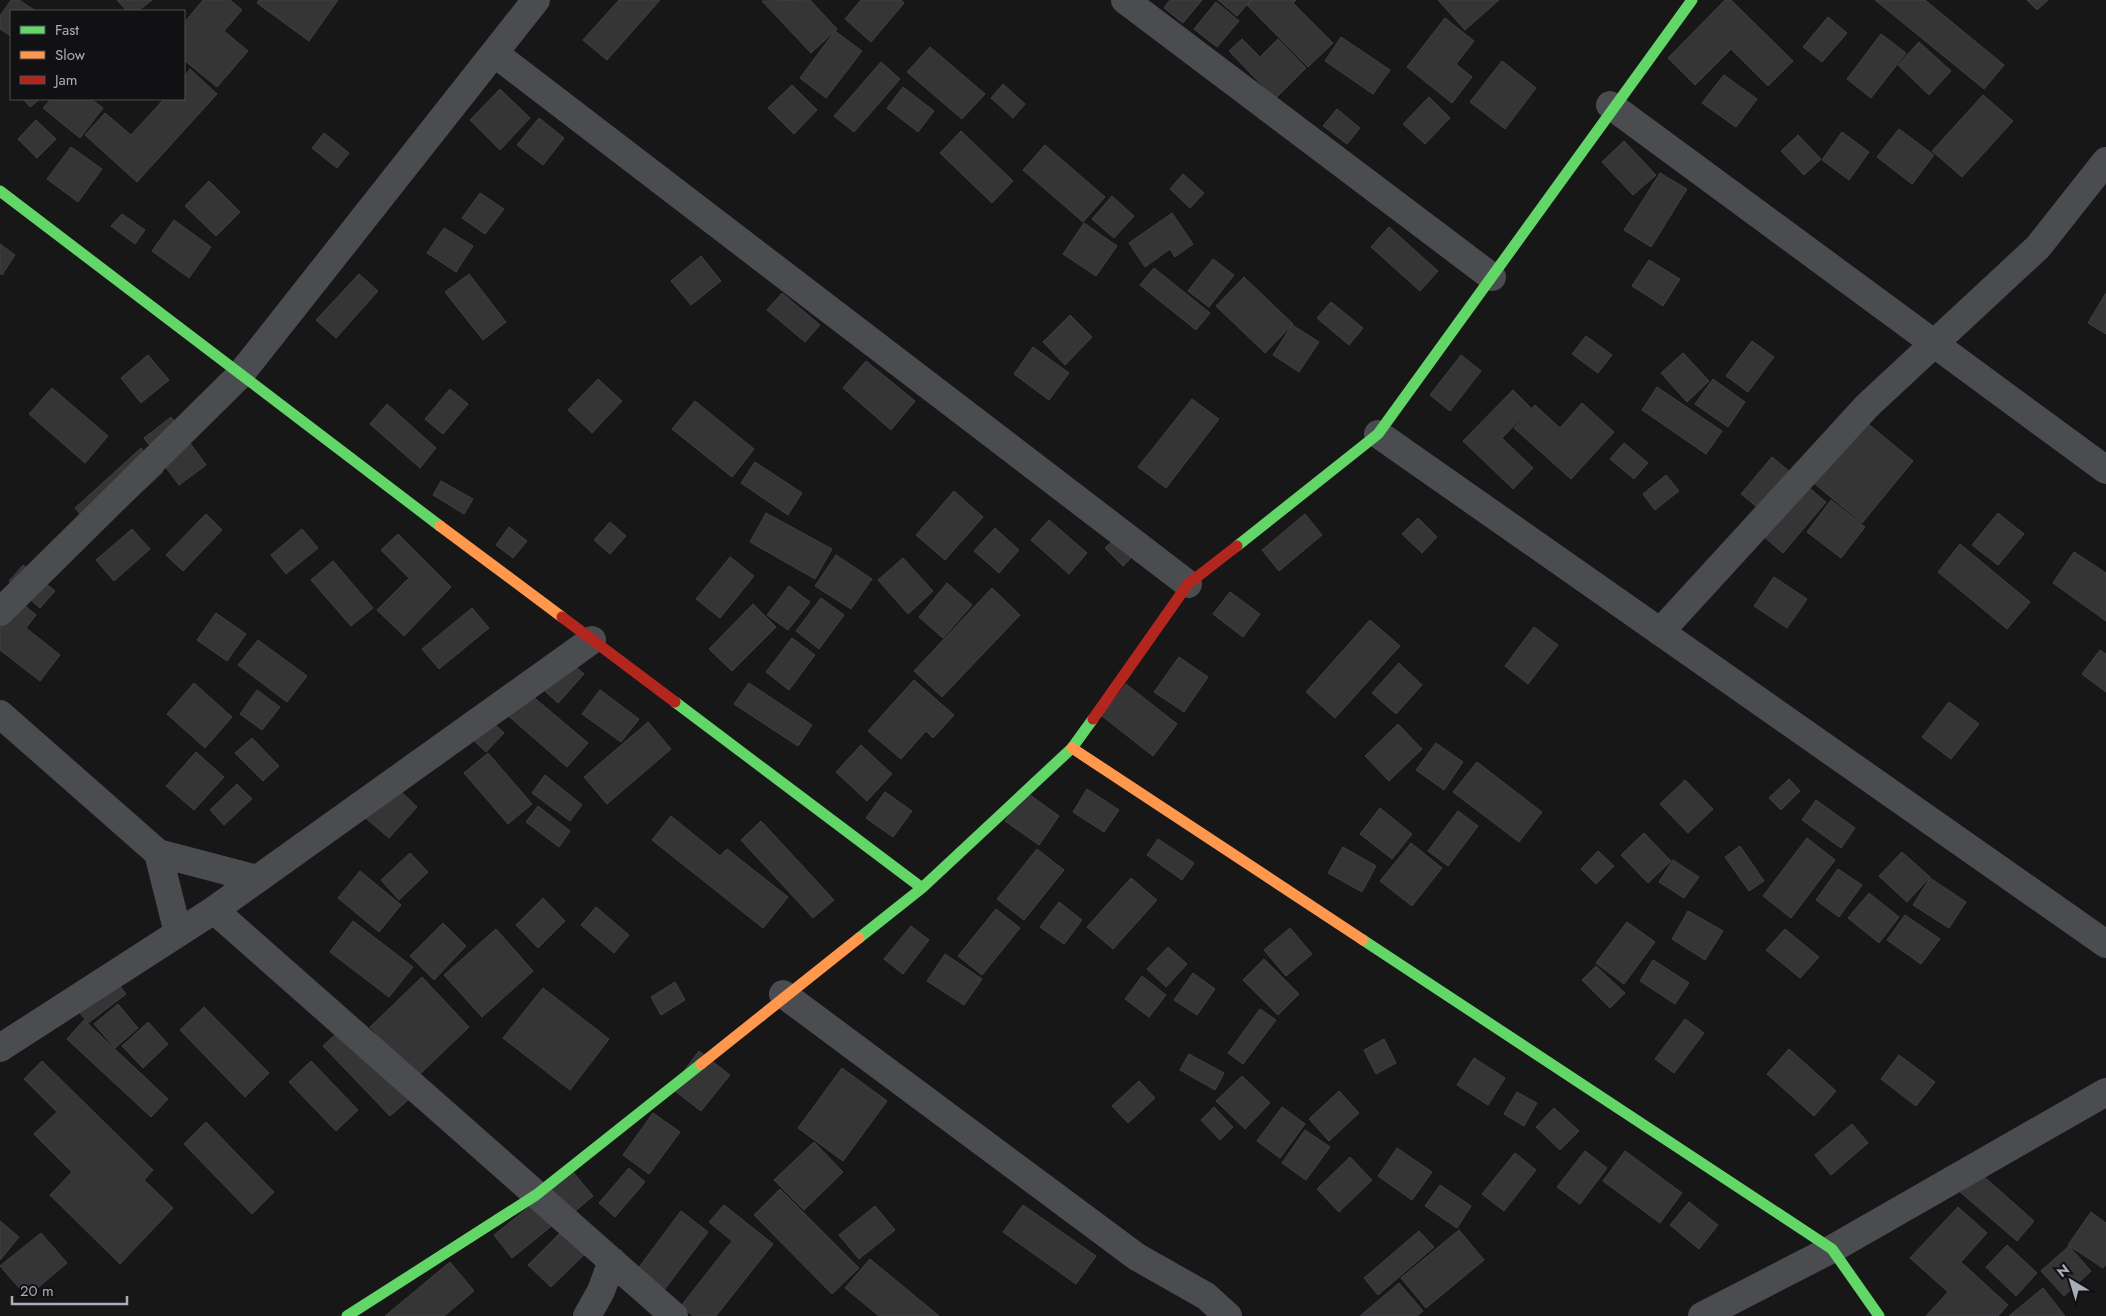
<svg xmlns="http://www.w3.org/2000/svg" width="2106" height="1316" viewBox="0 0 2106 1316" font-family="Jost,sans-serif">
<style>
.building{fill:#353536;stroke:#3f4043}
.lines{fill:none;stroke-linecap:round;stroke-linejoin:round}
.street{stroke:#4b4c50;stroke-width:28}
.fast{stroke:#63d668;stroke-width:11}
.slow{stroke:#ff974d;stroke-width:11}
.jam{stroke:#b3261e;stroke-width:11}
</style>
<rect width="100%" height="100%" fill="#171717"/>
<!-- building -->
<path class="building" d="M 11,0 L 19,0 L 36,11 L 11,11 L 11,36 L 0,29 L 0,16 Z
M 117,0 L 152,0 L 138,11 L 127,11 Z
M 203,0 L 230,0 L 242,10 L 224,31 L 248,51 L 217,87 L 184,60 L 184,23 Z
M 259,0 L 338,0 L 309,41 L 257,3 Z
M 619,0 L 660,0 L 607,60 L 583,40 Z
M 810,0 L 837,29 L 811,53 L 762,1 Z
M 861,0 L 901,0 L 904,3 L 871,42 L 845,19 Z
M 1170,0 L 1202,0 L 1183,23 L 1164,8 Z
M 1218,0 L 1251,0 L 1237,16 Z
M 1252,0 L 1296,0 L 1293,3 L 1333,43 L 1308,67 L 1247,5 Z
M 1438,0 L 1499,0 L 1465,30 Z
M 1725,0 L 1731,0 L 1793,61 L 1768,86 L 1731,49 L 1695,85 L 1668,58 Z
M 1875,0 L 1925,0 L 2004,65 L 1984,89 Z
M 2027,0 L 2048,0 L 2037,10 Z
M 1216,2 L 1239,21 L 1217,47 L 1194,29 Z
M 1828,17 L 1847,33 L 1822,62 L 1803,47 Z
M 1445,18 L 1474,41 L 1456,64 L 1472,77 L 1452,103 L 1407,67 Z
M 835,31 L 862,51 L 826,98 L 800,78 Z
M 1881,34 L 1906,53 L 1871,98 L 1847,79 Z
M 1341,37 L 1390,70 L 1373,94 L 1325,61 Z
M 1242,39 L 1260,57 L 1278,39 L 1306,68 L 1275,99 L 1229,51 Z
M 1919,42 L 1951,71 L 1929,95 L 1898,65 Z
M 930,47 L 985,94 L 962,119 L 907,72 Z
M 1502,61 L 1536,88 L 1505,129 L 1470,102 Z
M 881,62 L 900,79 L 854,132 L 834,116 Z
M 190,69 L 217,94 L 137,182 L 85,135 L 105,113 L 131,135 L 164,99 L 184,99 L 184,77 Z
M 1724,75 L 1757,99 L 1736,127 L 1702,103 Z
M 1003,84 L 1025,104 L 1013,118 L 991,98 Z
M 792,85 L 817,110 L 794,134 L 768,108 Z
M 903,87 L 934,111 L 918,132 L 887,108 Z
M 500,89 L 530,118 L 500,150 L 470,120 Z
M 1983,95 L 2013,121 L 1962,177 L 1932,151 Z
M 1429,97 L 1450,118 L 1425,144 L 1403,124 Z
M 23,99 L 40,99 L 30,107 Z
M 51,99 L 91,99 L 103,108 L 80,138 L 43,108 Z
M 1337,109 L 1360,128 L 1347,144 L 1323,126 Z
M 539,118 L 564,138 L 543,165 L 517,145 Z
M 36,120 L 56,139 L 37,158 L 18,139 Z
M 1899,129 L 1934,155 L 1912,184 L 1877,157 Z
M 961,131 L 1013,181 L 992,203 L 940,153 Z
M 1842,132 L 1869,152 L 1849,180 L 1822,160 Z
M 324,133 L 349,153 L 337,168 L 312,148 Z
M 1798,135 L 1821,159 L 1804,175 L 1781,151 Z
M 1624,141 L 1656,175 L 1633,195 L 1602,162 Z
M 1045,145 L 1105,197 L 1083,222 L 1023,170 Z
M 71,147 L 102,169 L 78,202 L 47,179 Z
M 1660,173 L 1687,189 L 1651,247 L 1624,230 Z
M 1183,174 L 1204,193 L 1190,208 L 1170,189 Z
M 209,181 L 240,212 L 216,236 L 185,206 Z
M 480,193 L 504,209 L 485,234 L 462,218 Z
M 1112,196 L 1134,216 L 1114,238 L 1092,219 Z
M 1172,213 L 1193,244 L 1175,257 L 1170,249 L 1145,267 L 1129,243 Z
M 122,214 L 145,230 L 135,244 L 111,226 Z
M 174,220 L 211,247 L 189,278 L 152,251 Z
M 1084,223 L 1117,246 L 1096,276 L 1063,254 Z
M 1389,227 L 1438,271 L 1420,291 L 1371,247 Z
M 444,228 L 473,246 L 456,272 L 427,253 Z
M 0,244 L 15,255 L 2,275 L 0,273 Z
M 701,256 L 721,281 L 691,305 L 671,281 Z
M 1213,259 L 1234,275 L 1209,307 L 1188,291 Z
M 1649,260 L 1680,279 L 1663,306 L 1632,286 Z
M 1154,268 L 1210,313 L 1196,330 L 1140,285 Z
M 359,274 L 378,291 L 336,338 L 316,320 Z
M 469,274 L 506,322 L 483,340 L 445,292 Z
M 1244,277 L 1293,324 L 1265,353 L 1216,306 Z
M 782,293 L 820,325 L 805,342 L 767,310 Z
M 2106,293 L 2106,334 L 2088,323 Z
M 1331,302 L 1363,328 L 1349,345 L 1317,318 Z
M 1070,315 L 1092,337 L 1065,365 L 1043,342 Z
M 1292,325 L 1319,342 L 1299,372 L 1273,355 Z
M 1586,336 L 1612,355 L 1598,373 L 1572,354 Z
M 1752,341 L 1774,357 L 1748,392 L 1726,376 Z
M 1033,347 L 1069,373 L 1049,400 L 1014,374 Z
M 1683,353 L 1709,381 L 1687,402 L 1661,373 Z
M 148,355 L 169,380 L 141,403 L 121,378 Z
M 1461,355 L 1481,371 L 1450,411 L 1430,395 Z
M 866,361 L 915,401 L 891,430 L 843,388 Z
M 598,379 L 622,401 L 592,433 L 568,410 Z
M 1713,379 L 1745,402 L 1728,427 L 1695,404 Z
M 1657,387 L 1722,431 L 1706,454 L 1642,410 Z
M 52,388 L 108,436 L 85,463 L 29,414 Z
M 450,389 L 468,404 L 443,434 L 425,419 Z
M 1513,390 L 1531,408 L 1502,438 L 1533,468 L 1513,489 L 1463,441 Z
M 1192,399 L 1219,419 L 1166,488 L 1138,467 Z
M 695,401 L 754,449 L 732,477 L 672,429 Z
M 1582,403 L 1614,432 L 1571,479 L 1514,428 L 1535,405 L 1560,428 Z
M 387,404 L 436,448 L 420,468 L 370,424 Z
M 1849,408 L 1913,461 L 1862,523 L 1798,470 Z
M 171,417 L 206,465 L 179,485 L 144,438 Z
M 1624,443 L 1648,463 L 1634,479 L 1610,459 Z
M 141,448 L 163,472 L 97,533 L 75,508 Z
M 1772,457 L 1826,502 L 1783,553 L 1756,530 L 1768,516 L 1741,494 Z
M 755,462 L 802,493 L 788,515 L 741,483 Z
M 1666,475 L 1679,491 L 1655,510 L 1643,494 Z
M 441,481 L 473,499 L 464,514 L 433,495 Z
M 954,491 L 983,517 L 945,560 L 916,535 Z
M 1831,500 L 1865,527 L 1841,558 L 1807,532 Z
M 766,513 L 832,549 L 815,579 L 750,542 Z
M 1998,513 L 2024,534 L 1998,565 L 1972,545 Z
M 206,514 L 222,530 L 183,571 L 166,555 Z
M 1305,514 L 1322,535 L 1279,571 L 1262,550 Z
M 1418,518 L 1437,537 L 1422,553 L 1402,534 Z
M 1049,520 L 1087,553 L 1069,574 L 1031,540 Z
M 610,522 L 626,536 L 610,554 L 594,540 Z
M 509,527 L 527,541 L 513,558 L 496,545 Z
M 995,528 L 1019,550 L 999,573 L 974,551 Z
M 132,529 L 150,549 L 114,581 L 96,560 Z
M 302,529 L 318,548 L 286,574 L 271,555 Z
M 1121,533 L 1138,551 L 1123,566 L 1105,548 Z
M 398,534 L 451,587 L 404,636 L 377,610 L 409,578 L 381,550 Z
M 1960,544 L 2030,602 L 2007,629 L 1938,572 Z
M 2074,552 L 2106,573 L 2106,621 L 2053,583 Z
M 836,555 L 872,579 L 851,609 L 815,586 Z
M 730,557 L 754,576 L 720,618 L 696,599 Z
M 903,558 L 933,591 L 908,614 L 878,580 Z
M 333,561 L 373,608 L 351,626 L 311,580 Z
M 23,565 L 55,591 L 40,608 L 9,581 Z
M 1774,577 L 1807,599 L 1787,628 L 1754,606 Z
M 947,583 L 972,605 L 943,638 L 919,617 Z
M 789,586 L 810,602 L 788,630 L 767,615 Z
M 992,588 L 1020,615 L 942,697 L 914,671 Z
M 1230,592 L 1260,614 L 1243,637 L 1213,614 Z
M 13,596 L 36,615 L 26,628 L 60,655 L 40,681 L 0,650 L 0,613 Z
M 821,598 L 844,615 L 819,649 L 796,631 Z
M 753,604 L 776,627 L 732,671 L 709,649 Z
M 472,608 L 489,628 L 439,669 L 422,649 Z
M 216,613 L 246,634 L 227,661 L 197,640 Z
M 1370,620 L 1400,646 L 1335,718 L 1306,692 Z
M 1534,627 L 1558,645 L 1528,684 L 1505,666 Z
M 792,638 L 815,655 L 789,690 L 766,672 Z
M 258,640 L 307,676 L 287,702 L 238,665 Z
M 2100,650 L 2106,654 L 2106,692 L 2082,674 Z
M 561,654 L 584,674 L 558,703 L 535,682 Z
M 1179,657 L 1208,677 L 1184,712 L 1154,692 Z
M 1399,663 L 1422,685 L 1396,714 L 1372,693 Z
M 914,680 L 954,715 L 933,738 L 926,731 L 901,759 L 868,731 Z
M 194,683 L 232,717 L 205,748 L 167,714 Z
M 749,683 L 812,725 L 798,746 L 734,704 Z
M 1126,684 L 1177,724 L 1153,756 L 1102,716 Z
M 257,690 L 280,707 L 262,730 L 240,714 Z
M 525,690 L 588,743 L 567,767 L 505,713 Z
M 600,690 L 639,719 L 621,742 L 582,714 Z
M 1949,702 L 1979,724 L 1951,759 L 1922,737 Z
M 485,715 L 504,733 L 486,752 L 467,734 Z
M 648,722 L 671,749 L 607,804 L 584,777 Z
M 1398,724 L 1422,749 L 1389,781 L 1365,756 Z
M 252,738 L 279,766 L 263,781 L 235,753 Z
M 1436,743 L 1463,762 L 1444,790 L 1416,770 Z
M 861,745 L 892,774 L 867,801 L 836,772 Z
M 196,752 L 224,777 L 194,810 L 166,786 Z
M 488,753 L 532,804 L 508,824 L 464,773 Z
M 1477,762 L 1542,812 L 1519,842 L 1453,792 Z
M 545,775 L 582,805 L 570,821 L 532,793 Z
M 1789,779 L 1800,791 L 1781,810 L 1769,798 Z
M 1685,780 L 1713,809 L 1688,833 L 1660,804 Z
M 391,782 L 417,807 L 389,838 L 361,814 Z
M 237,784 L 252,799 L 224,825 L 210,810 Z
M 1087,789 L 1119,810 L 1104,832 L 1073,812 Z
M 885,792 L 912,811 L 893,837 L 866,818 Z
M 1026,792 L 1059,816 L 1039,845 L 1005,821 Z
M 1816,800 L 1855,828 L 1841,848 L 1802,820 Z
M 538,806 L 570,831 L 559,847 L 526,822 Z
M 1380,808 L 1412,834 L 1392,859 L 1360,834 Z
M 1458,811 L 1478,826 L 1448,866 L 1428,851 Z
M 671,816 L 720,856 L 727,849 L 788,897 L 763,928 L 652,840 Z
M 761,821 L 834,900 L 813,918 L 741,840 Z
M 1644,833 L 1671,861 L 1648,883 L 1621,855 Z
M 1807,838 L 1835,860 L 1791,918 L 1763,896 Z
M 1158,839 L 1194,863 L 1182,880 L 1147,855 Z
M 1411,843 L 1442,868 L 1412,906 L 1380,881 Z
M 1740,846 L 1764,881 L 1749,891 L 1725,857 Z
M 1343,847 L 1376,866 L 1362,892 L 1328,873 Z
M 1037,849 L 1064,870 L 1024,920 L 997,899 Z
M 1598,851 L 1614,866 L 1596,884 L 1581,869 Z
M 1902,852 L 1930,877 L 1907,902 L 1879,876 Z
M 410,853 L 428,872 L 399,900 L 381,880 Z
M 1673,860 L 1699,877 L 1684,898 L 1659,882 Z
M 1838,869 L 1862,885 L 1839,917 L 1816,900 Z
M 360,871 L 401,905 L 379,932 L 338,898 Z
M 1131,878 L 1157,900 L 1113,949 L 1087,927 Z
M 1930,878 L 1966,902 L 1949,928 L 1913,905 Z
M 1869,893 L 1899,917 L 1879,943 L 1848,918 Z
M 543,898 L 565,921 L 538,948 L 516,925 Z
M 1059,902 L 1082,920 L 1064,944 L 1040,927 Z
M 596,907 L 629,935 L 614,953 L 581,925 Z
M 996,909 L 1020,928 L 982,975 L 958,956 Z
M 1688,911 L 1723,931 L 1705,960 L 1672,939 Z
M 1905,915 L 1940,939 L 1921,964 L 1887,940 Z
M 353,921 L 413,967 L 389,997 L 330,952 Z
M 1627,922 L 1655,942 L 1624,984 L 1596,963 Z
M 443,923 L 466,946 L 434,980 L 410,956 Z
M 911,926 L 929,940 L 903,974 L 884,959 Z
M 1290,928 L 1312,954 L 1286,976 L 1264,950 Z
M 496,929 L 533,971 L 482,1017 L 444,975 Z
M 1785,929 L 1819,957 L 1800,978 L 1766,950 Z
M 1168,947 L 1187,964 L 1166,987 L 1147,969 Z
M 945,954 L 982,979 L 964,1005 L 927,981 Z
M 1264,959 L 1299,994 L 1278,1015 L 1243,980 Z
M 1653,960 L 1689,983 L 1675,1004 L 1640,981 Z
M 1596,966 L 1625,993 L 1610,1008 L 1582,980 Z
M 1193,973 L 1215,989 L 1197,1015 L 1174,1000 Z
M 112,976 L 126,994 L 88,1023 L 74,1005 Z
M 1142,976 L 1166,995 L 1149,1017 L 1125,999 Z
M 422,977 L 469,1027 L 417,1077 L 370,1027 Z
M 675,982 L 685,1000 L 661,1015 L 651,997 Z
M 543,988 L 609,1039 L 570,1090 L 503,1038 Z
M 118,1004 L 138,1028 L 115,1048 L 94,1024 Z
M 204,1007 L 269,1073 L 245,1097 L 180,1030 Z
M 1260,1009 L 1276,1020 L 1243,1064 L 1228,1053 Z
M 1685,1019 L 1704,1033 L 1674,1073 L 1655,1059 Z
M 84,1020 L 168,1099 L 151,1117 L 67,1039 Z
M 350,1021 L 417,1092 L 390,1116 L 323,1046 Z
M 148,1022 L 168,1044 L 143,1068 L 122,1046 Z
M 1384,1039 L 1396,1063 L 1376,1074 L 1364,1050 Z
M 1789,1049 L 1836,1091 L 1814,1116 L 1767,1074 Z
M 699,1051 L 730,1075 L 701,1111 L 671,1088 Z
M 1189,1054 L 1224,1073 L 1215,1090 L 1180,1070 Z
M 1899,1055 L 1935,1082 L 1916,1106 L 1881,1079 Z
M 1474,1058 L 1505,1078 L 1488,1105 L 1457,1085 Z
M 42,1061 L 153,1170 L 144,1180 L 173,1208 L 120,1264 L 50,1195 L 72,1172 L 34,1134 L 57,1112 L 24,1079 Z
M 311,1061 L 358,1110 L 336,1131 L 289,1082 Z
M 842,1068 L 887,1101 L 843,1161 L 798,1128 Z
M 1242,1076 L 1270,1103 L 1245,1129 L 1216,1101 Z
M 1139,1081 L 1155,1098 L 1128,1123 L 1112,1106 Z
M 1339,1091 L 1359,1113 L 1329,1141 L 1309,1119 Z
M 1517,1092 L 1537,1103 L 1524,1126 L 1504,1114 Z
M 1214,1107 L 1233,1127 L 1220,1140 L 1201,1120 Z
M 1282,1107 L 1305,1124 L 1280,1158 L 1257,1141 Z
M 1554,1108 L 1579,1131 L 1560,1150 L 1536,1127 Z
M 653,1113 L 680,1132 L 649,1174 L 623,1155 Z
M 206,1122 L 274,1192 L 252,1214 L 184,1144 Z
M 1852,1124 L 1868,1143 L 1831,1175 L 1815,1155 Z
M 1305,1130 L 1330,1147 L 1306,1180 L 1282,1163 Z
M 814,1142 L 843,1172 L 804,1210 L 774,1180 Z
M 1397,1148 L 1432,1172 L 1412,1200 L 1378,1176 Z
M 1585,1151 L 1607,1168 L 1580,1204 L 1557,1187 Z
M 1625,1151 L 1682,1193 L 1660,1223 L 1603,1181 Z
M 1515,1153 L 1536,1170 L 1504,1211 L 1482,1194 Z
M 1350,1157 L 1372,1180 L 1339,1212 L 1317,1189 Z
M 1963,1158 L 2034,1221 L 2017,1241 L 1945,1179 Z
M 629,1168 L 645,1182 L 615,1217 L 599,1203 Z
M 573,1172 L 593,1196 L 566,1219 L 545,1195 Z
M 1440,1185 L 1471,1206 L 1457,1228 L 1425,1206 Z
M 780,1189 L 859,1268 L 832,1294 L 754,1215 Z
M 540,1198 L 559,1220 L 512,1258 L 494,1235 Z
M 1689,1202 L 1718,1225 L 1699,1249 L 1670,1225 Z
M 724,1205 L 773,1244 L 716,1316 L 693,1316 L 681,1306 L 732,1241 L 709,1222 Z
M 1023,1205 L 1096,1256 L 1076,1284 L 1003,1232 Z
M 875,1206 L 895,1230 L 859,1259 L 839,1235 Z
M 1958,1207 L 1987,1233 L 1961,1262 L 2008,1305 L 1998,1316 L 1926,1316 L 1948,1292 L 1910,1258 Z
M 681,1211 L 708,1232 L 661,1294 L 634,1274 Z
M 2091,1212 L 2106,1223 L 2106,1264 L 2103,1268 L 2068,1245 Z
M 0,1221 L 19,1237 L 0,1260 Z
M 567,1226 L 590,1249 L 551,1287 L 528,1265 Z
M 1459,1230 L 1484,1260 L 1426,1308 L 1401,1278 Z
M 1419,1231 L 1434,1247 L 1378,1295 L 1364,1278 Z
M 41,1233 L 67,1263 L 27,1297 L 0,1266 Z
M 2007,1245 L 2037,1273 L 2016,1296 L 1986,1267 Z
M 2069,1246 L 2091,1271 L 2064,1296 L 2041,1271 Z
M 870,1259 L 939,1316 L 879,1316 L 845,1288 Z
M 450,1262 L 474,1291 L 444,1316 L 385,1316 Z
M 1399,1283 L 1423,1311 L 1417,1316 L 1360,1316 Z
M 2043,1288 L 2065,1316 L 2009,1316 Z"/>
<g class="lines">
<!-- street -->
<path class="street" d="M 1125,0 L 1492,277
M 494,53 L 1188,584
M 1610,105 L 2106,470
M 1378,434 L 2106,944
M 0,612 L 240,375 L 536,0
M 1660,632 L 1867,406 L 2038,247 L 2106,161
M 0,714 L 158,853 L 257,879
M 158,853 L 178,933
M 214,910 L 674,1316
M 783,994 L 1137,1257 L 1206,1296 L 1228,1316
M 0,1048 L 214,910 L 592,640
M 587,1316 L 601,1291 L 612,1261
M 1702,1316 L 1832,1249 L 2106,1092"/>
<!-- fast -->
<path class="fast" d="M 0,191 L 440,526
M 1237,546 L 1378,434 L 1692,0
M 675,702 L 922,888
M 859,938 L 922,888 L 1072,748 L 1093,719
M 1363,940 L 1832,1249 L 1879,1316
M 347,1316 L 536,1195 L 701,1064"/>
<!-- slow -->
<path class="slow" d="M 440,526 L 562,617
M 1072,748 L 1363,940
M 701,1064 L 859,938"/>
<!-- jam -->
<path class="jam" d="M 562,617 L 675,702
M 1093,719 L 1188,584 L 1237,546"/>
</g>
<!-- legend -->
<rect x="10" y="10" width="175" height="90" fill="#111113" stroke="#4d4f55"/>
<rect x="20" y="26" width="25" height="8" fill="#63d668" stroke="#4d4f55"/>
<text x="55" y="35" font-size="15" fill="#a8adb8">Fast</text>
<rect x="20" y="51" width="25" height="8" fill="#ff974d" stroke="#4d4f55"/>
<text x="55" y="60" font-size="15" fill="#a8adb8">Slow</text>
<rect x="20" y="76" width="25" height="8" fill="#b3261e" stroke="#4d4f55"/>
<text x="55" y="85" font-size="15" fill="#a8adb8">Jam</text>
<!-- north arrow -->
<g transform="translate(2071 1281) rotate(322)" stroke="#111113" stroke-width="4" paint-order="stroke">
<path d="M0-4L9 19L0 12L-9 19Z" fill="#a8adb8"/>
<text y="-8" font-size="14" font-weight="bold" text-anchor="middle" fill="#a8adb8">N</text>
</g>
<!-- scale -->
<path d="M12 1296v8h115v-8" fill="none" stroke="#a8adb8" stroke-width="2.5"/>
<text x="20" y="1296" font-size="15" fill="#a8adb8" stroke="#111113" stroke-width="4" paint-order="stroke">20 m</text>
</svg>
